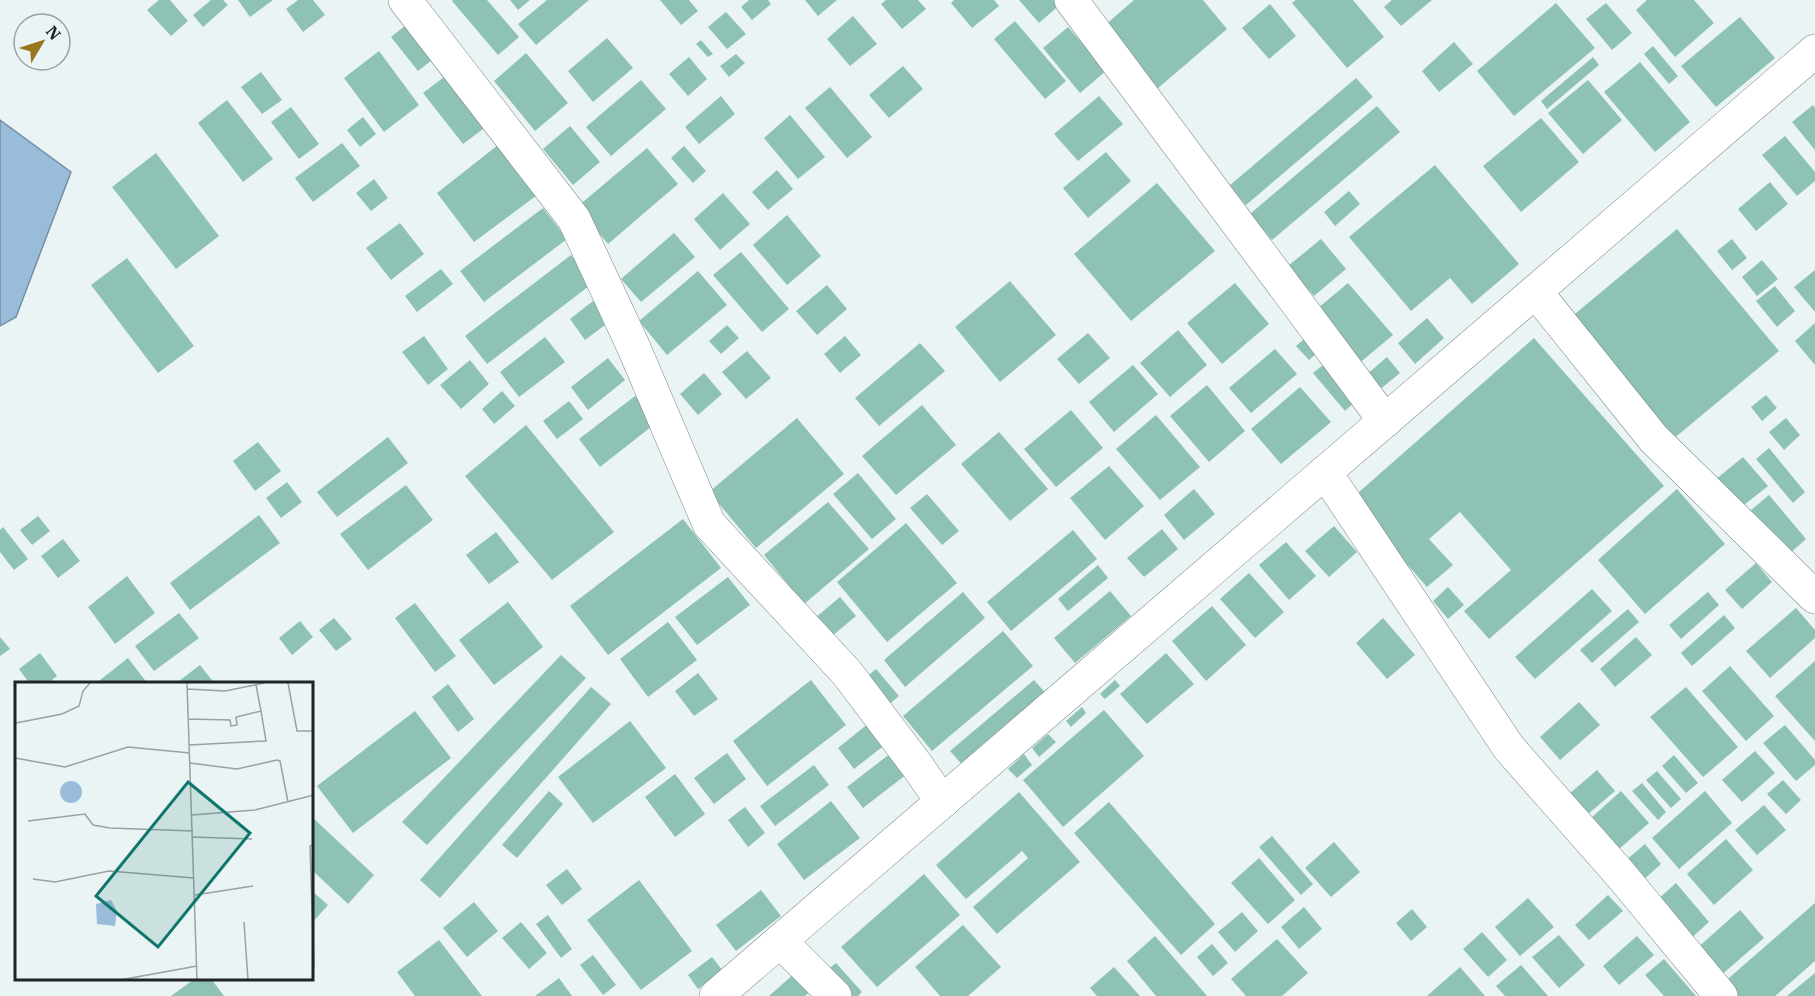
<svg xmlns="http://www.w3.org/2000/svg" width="1815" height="996" viewBox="0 0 1815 996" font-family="'IBM Plex Serif',serif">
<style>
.water{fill:#9abcdb;stroke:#768ea4;stroke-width:1.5}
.building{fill:#8dc2b4}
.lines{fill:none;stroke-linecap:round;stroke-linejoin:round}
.minor-casing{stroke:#7f8787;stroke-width:34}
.tertiary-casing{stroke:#7f8787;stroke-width:34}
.minor{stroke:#fff;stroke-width:33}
.tertiary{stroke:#fff;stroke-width:33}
.inset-road{fill:none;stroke:#9aa1a1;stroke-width:1.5}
.view{fill:#0f766e;fill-opacity:0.15;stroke:#0f766e;stroke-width:3}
.inset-edge{fill:none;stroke:#212425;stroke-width:3}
</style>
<rect width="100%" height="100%" fill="#ebf4f4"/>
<!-- water -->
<path class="water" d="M 0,120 L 71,172 L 16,317 L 0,326 Z"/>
<!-- building -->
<path class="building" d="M 159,0 L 170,0 L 188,21 L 171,36 L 147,10 Z
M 211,0 L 223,0 L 228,5 L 203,27 L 193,15 Z
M 238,0 L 273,0 L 250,17 Z
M 298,0 L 313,0 L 325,15 L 303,32 L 286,9 Z
M 453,0 L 487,0 L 519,37 L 498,55 L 452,1 Z
M 510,0 L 530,0 L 518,10 Z
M 547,0 L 589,0 L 536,45 L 518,24 Z
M 660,0 L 689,0 L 698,11 L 681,25 Z
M 749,0 L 768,0 L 771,4 L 752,20 L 741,7 Z
M 805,0 L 837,0 L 818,16 Z
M 886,0 L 918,0 L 926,9 L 902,29 L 881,4 Z
M 954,0 L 994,0 L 999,6 L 972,28 L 951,3 Z
M 1019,0 L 1061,0 L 1063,2 L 1039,23 Z
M 1134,0 L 1203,0 L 1227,29 L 1157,89 L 1104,26 Z
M 1296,0 L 1353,0 L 1384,37 L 1347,68 L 1292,3 Z
M 1392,0 L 1432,0 L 1401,26 L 1384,7 Z
M 1647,0 L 1694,0 L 1714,23 L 1675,57 L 1636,10 Z
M 1556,3 L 1595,48 L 1514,116 L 1477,71 Z
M 1606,3 L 1632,33 L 1612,50 L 1586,19 Z
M 1270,4 L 1296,36 L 1269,59 L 1242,28 Z
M 726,12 L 746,34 L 727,49 L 708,27 Z
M 853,16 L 877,44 L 850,66 L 827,39 Z
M 1740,17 L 1775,58 L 1716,107 L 1681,66 Z
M 411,21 L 437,56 L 418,71 L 391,37 Z
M 1015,21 L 1066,81 L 1045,99 L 994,39 Z
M 1068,27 L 1106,71 L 1080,93 L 1043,48 Z
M 607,38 L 633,68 L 593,102 L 568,71 Z
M 701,40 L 713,54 L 708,57 L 696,44 Z
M 1454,42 L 1473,64 L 1439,92 L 1422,71 Z
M 1653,46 L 1678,76 L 1669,84 L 1644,54 Z
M 379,51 L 419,105 L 384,132 L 344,78 Z
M 526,53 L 568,103 L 535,131 L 494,81 Z
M 736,54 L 745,63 L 729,77 L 720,66 Z
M 689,57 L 707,79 L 688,96 L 669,74 Z
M 1593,57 L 1599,65 L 1547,109 L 1541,101 Z
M 1640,62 L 1690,122 L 1655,152 L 1604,92 Z
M 903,66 L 923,89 L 889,118 L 869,95 Z
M 261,72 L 282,100 L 262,114 L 241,87 Z
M 448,74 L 487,126 L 463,144 L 423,93 Z
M 1356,78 L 1373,97 L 1246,205 L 1229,186 Z
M 641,80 L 666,109 L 611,156 L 586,127 Z
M 1588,80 L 1622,120 L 1583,154 L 1548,113 Z
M 830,87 L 872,137 L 847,158 L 805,108 Z
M 721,96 L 735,114 L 699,144 L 685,127 Z
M 1099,96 L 1123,124 L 1078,161 L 1054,134 Z
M 227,100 L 273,159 L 243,182 L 198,123 Z
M 1813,105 L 1815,108 L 1815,150 L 1792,122 Z
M 1377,106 L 1400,132 L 1272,240 L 1250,214 Z
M 291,107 L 319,144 L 299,159 L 271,122 Z
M 790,115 L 825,157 L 798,179 L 764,138 Z
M 363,117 L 376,134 L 360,147 L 347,130 Z
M 1541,118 L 1579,162 L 1521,212 L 1483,166 Z
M 570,126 L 600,162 L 573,185 L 543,149 Z
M 1785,136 L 1815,172 L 1815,181 L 1797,196 L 1762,155 Z
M 342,143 L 360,166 L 313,202 L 295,178 Z
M 498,145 L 537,195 L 474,242 L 437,193 Z
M 684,146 L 706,171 L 693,183 L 671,158 Z
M 647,148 L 678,184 L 608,244 L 577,207 Z
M 1106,152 L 1131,181 L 1088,218 L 1063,188 Z
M 156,153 L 219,236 L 176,269 L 112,187 Z
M 1435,165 L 1519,264 L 1472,304 L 1450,278 L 1411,311 L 1349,237 Z
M 777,170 L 793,189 L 768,210 L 752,192 Z
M 374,179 L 388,198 L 371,211 L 356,193 Z
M 1770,182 L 1788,204 L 1756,231 L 1738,209 Z
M 1157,183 L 1215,251 L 1131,321 L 1074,254 Z
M 1349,191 L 1360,204 L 1335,226 L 1324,212 Z
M 723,193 L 750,224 L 720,250 L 694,219 Z
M 543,208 L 567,239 L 484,302 L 460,271 Z
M 787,215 L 821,256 L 787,285 L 753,245 Z
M 400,223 L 424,254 L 391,280 L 366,248 Z
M 1677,229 L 1779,351 L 1672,440 L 1570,318 Z
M 674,233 L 695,257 L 641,302 L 621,279 Z
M 1321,239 L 1346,269 L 1314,296 L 1288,266 Z
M 1732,239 L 1747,258 L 1732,270 L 1717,251 Z
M 741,252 L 789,309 L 762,332 L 713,275 Z
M 571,255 L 593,283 L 487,364 L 465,336 Z
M 127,258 L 194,346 L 158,373 L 91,285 Z
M 1762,260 L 1778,279 L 1757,296 L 1742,277 Z
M 441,269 L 453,284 L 417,312 L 405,296 Z
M 1815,270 L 1815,312 L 1794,287 Z
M 698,271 L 727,305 L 667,355 L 639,321 Z
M 1010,281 L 1056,335 L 1000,382 L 955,327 Z
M 1235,283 L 1269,324 L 1222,364 L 1187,323 Z
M 1348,283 L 1393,335 L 1357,365 L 1312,313 Z
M 827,285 L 847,309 L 817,335 L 796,311 Z
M 1775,286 L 1795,311 L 1777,327 L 1756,301 Z
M 593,301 L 609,322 L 585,340 L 570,319 Z
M 1427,318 L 1444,338 L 1415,364 L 1398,343 Z
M 1815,323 L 1815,365 L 1795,341 Z
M 727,325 L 739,338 L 721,354 L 709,341 Z
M 1178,330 L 1207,365 L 1170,397 L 1140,363 Z
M 1088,333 L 1110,358 L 1079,384 L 1057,359 Z
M 1310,334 L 1323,348 L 1309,360 L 1296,346 Z
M 424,336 L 448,369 L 428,385 L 402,352 Z
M 845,336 L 861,355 L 840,373 L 824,354 Z
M 545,337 L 565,362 L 519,397 L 500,372 Z
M 1534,338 L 1664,486 L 1489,639 L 1464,611 L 1511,570 L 1460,512 L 1429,539 L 1453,565 L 1427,587 L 1350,500 Z
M 920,343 L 945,371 L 879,426 L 855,398 Z
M 1275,349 L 1297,374 L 1251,413 L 1229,388 Z
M 747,351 L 771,378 L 746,399 L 722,372 Z
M 1387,357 L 1400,373 L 1378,391 L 1365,376 Z
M 608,358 L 625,380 L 588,410 L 571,387 Z
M 1332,358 L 1363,395 L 1345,411 L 1313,373 Z
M 470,360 L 489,384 L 461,409 L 440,385 Z
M 1133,365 L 1158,394 L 1114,432 L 1089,402 Z
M 704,373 L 722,394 L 698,415 L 680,394 Z
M 1207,385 L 1245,431 L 1209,462 L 1170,416 Z
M 1300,387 L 1331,422 L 1281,464 L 1251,429 Z
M 502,391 L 515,406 L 494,424 L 482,409 Z
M 1766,395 L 1777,408 L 1762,421 L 1751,407 Z
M 635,396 L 656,423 L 600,467 L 579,439 Z
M 569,401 L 583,419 L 557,439 L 543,421 Z
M 922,405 L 956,445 L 896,495 L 862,456 Z
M 1071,410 L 1103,448 L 1056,487 L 1024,449 Z
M 1156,415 L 1200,467 L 1160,500 L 1116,449 Z
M 797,418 L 844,474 L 756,548 L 709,492 Z
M 1786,418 L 1800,435 L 1784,450 L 1769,432 Z
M 526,425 L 614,532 L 552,580 L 465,476 Z
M 999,432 L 1048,489 L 1010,521 L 961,464 Z
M 388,437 L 408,463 L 337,517 L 317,492 Z
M 258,442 L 281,471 L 255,491 L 233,461 Z
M 1769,448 L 1805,492 L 1793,503 L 1756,459 Z
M 1743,457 L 1768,486 L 1739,509 L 1715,480 Z
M 1109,466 L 1144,506 L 1105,540 L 1070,498 Z
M 858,473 L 896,519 L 872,539 L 833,494 Z
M 287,482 L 302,502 L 281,518 L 266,498 Z
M 406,485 L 433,520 L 368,570 L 340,534 Z
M 1194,489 L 1215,514 L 1184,540 L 1164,515 Z
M 1677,489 L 1725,544 L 1645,614 L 1598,560 Z
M 927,494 L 959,531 L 942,545 L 910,508 Z
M 1769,495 L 1806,539 L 1788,555 L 1750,511 Z
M 828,502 L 869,549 L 804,604 L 764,555 Z
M 259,515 L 280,543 L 190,610 L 170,583 Z
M 38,516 L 50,531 L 32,545 L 20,530 Z
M 683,519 L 721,568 L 608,655 L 570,606 Z
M 906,523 L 957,583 L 887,642 L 837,582 Z
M 1334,526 L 1357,552 L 1329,577 L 1305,551 Z
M 3,527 L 28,559 L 14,570 L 0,552 L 0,530 Z
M 1162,529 L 1178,549 L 1144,577 L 1127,558 Z
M 1073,530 L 1097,559 L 1011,631 L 987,602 Z
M 496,532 L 519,562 L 489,584 L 466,555 Z
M 63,539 L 80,561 L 58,578 L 41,556 Z
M 1286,542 L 1316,576 L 1289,600 L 1259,565 Z
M 1756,563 L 1772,582 L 1742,609 L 1725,590 Z
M 1098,565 L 1108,578 L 1068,611 L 1058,599 Z
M 1249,573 L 1284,612 L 1255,638 L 1220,599 Z
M 127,576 L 155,613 L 115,644 L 88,607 Z
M 728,577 L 750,605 L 697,645 L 675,617 Z
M 1448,587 L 1464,605 L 1448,619 L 1433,601 Z
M 1592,589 L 1612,611 L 1535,679 L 1515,657 Z
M 1110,591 L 1131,616 L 1075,663 L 1054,638 Z
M 963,592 L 985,618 L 905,687 L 884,660 Z
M 1708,592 L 1719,605 L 1681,639 L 1669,625 Z
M 840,597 L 856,616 L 831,637 L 815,618 Z
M 508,602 L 543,647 L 494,685 L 459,640 Z
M 415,603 L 456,656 L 435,672 L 395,618 Z
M 1212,606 L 1246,645 L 1206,681 L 1172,641 Z
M 1796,608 L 1815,630 L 1815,638 L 1770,678 L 1746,651 Z
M 1628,609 L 1639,622 L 1592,663 L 1580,650 Z
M 179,613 L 199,638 L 154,671 L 135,646 Z
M 1724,615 L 1735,628 L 1692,666 L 1681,653 Z
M 334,618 L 352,639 L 336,651 L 319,630 Z
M 1383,618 L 1415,655 L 1387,679 L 1356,643 Z
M 300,621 L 313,637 L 292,655 L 279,638 Z
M 668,622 L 697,660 L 648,697 L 620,659 Z
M 1003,631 L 1033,666 L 932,751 L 903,716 Z
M 0,637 L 10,649 L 0,656 Z
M 1636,637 L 1652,655 L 1615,687 L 1600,669 Z
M 40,653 L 57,676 L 47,684 L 30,684 L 19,669 Z
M 1166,653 L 1194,684 L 1147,724 L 1120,694 Z
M 561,655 L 586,678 L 427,845 L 402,822 Z
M 128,658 L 148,684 L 95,684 Z
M 1815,661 L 1815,741 L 1775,696 Z
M 200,665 L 215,684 L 175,684 Z
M 1730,666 L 1774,716 L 1746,741 L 1702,691 Z
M 876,669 L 899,696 L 887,706 L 864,679 Z
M 698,673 L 718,699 L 694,716 L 675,691 Z
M 811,680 L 846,725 L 767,786 L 733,741 Z
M 1034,680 L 1051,699 L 967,770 L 950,751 Z
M 1115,680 L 1120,686 L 1105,699 L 1100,694 Z
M 448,684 L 474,719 L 458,732 L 432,697 Z
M 591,687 L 611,704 L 440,898 L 420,880 Z
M 1686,687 L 1738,747 L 1703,777 L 1650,717 Z
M 1579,702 L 1600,725 L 1560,760 L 1540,737 Z
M 1082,707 L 1086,713 L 1071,727 L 1066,721 Z
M 1104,710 L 1144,756 L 1063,827 L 1023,780 Z
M 415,711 L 451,758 L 353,833 L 317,786 Z
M 630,721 L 666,768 L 593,823 L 558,777 Z
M 869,723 L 886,744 L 854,769 L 838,748 Z
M 1785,725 L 1815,760 L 1815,765 L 1796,781 L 1763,743 Z
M 1048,734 L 1056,742 L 1039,757 L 1032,748 Z
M 1755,751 L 1775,773 L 1742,802 L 1722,780 Z
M 727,753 L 746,779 L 714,804 L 694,778 Z
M 891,753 L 907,774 L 863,808 L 847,787 Z
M 1024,754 L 1032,765 L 1017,778 L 1008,769 Z
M 1674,755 L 1698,783 L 1686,793 L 1662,766 Z
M 814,765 L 829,785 L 775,826 L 760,806 Z
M 1597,770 L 1615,791 L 1587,815 L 1569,794 Z
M 1657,771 L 1681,799 L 1671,808 L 1646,780 Z
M 675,774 L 705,814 L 675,837 L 645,797 Z
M 1783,780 L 1801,800 L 1786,814 L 1767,794 Z
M 1642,783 L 1666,812 L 1658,820 L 1632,791 Z
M 549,791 L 563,804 L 517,858 L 502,845 Z
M 1621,791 L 1649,823 L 1619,849 L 1591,818 Z
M 1705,791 L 1732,823 L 1679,869 L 1652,838 Z
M 1019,792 L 1080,862 L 997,934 L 973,907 L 1028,858 L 1022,851 L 966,899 L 936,865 Z
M 831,801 L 860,838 L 804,880 L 777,844 Z
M 1109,802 L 1215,924 L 1181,955 L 1074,833 Z
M 1764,805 L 1786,830 L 1757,855 L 1735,830 Z
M 745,807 L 765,833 L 748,847 L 728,820 Z
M 312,817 L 374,875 L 348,904 L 312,870 Z
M 1272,836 L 1313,884 L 1301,895 L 1259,847 Z
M 1726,839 L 1753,870 L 1714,905 L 1687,874 Z
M 1334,842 L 1360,872 L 1331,897 L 1305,868 Z
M 1645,844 L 1661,864 L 1642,881 L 1625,861 Z
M 1259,858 L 1295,900 L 1268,924 L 1231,883 Z
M 567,869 L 582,889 L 562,905 L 546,885 Z
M 924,874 L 960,915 L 877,987 L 841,947 Z
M 639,880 L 692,951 L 641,990 L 587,920 Z
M 1676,883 L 1709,922 L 1689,940 L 1656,901 Z
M 761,890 L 781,916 L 736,951 L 716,925 Z
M 312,891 L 328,905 L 312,923 Z
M 1608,895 L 1623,911 L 1589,940 L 1575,925 Z
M 1528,898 L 1554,927 L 1520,956 L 1495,927 Z
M 474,902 L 498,931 L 467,957 L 443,928 Z
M 1815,903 L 1815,961 L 1775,996 L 1732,996 L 1722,984 Z
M 1304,907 L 1322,929 L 1299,949 L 1281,927 Z
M 1412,909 L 1427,927 L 1411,941 L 1396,923 Z
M 1740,910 L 1764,938 L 1719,977 L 1695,950 Z
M 1242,912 L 1258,931 L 1235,952 L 1218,932 Z
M 548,915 L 572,949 L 561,958 L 536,924 Z
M 521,922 L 547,953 L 529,969 L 502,938 Z
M 963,925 L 1001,967 L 968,996 L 940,996 L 915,967 Z
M 1482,932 L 1507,960 L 1488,977 L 1463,949 Z
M 1559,935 L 1585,965 L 1559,988 L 1532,957 Z
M 1155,936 L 1207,996 L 1156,996 L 1127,961 Z
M 1637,936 L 1654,955 L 1619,985 L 1603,966 Z
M 1277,939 L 1308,973 L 1282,996 L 1246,996 L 1231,979 Z
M 439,940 L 482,996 L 415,996 L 397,972 Z
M 1212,944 L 1228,963 L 1213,976 L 1197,957 Z
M 593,955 L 616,985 L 603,995 L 580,965 Z
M 712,957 L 723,971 L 698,989 L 688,975 Z
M 1664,959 L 1696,996 L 1664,996 L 1645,975 Z
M 836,963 L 862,992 L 858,996 L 848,996 L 826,971 Z
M 1521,965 L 1548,996 L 1505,996 L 1496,986 Z
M 1114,967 L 1140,996 L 1097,996 L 1090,988 Z
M 1460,967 L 1485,996 L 1427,996 Z
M 795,973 L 811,990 L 805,996 L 769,996 Z
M 1815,973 L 1815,996 L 1787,996 Z
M 559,978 L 572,996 L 535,996 Z
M 193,980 L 212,980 L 224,996 L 171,996 Z"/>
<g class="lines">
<defs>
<path id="minor" d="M 405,0 L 574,219 L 634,348 L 709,524 L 847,673 L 918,767 L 942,802
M 1071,0 L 1385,421
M 1536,292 L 1653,438 L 1815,597
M 1325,472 L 1509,748 L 1621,875 L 1721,996
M 780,941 L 835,996"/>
<path id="tertiary" d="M 716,996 L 1815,51"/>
</defs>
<!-- minor casing -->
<use href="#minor" class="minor-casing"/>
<!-- tertiary casing -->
<use href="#tertiary" class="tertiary-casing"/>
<!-- minor -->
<use href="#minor" class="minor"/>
<!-- tertiary -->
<use href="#tertiary" class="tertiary"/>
</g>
<!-- overview -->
<g transform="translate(15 682)">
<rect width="298" height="298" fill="#ebf4f4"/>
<path d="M45 110a11 11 0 1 1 22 0a11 11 0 1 1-22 0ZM 96,218 L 102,229 L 100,244 L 82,242 L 81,222 Z" fill="#9abcdb"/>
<path class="inset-road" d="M 172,1 L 182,298M 273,1 L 282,49 L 299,49M 172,7 L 210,9 L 249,1M 173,37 L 215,38 L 216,44 L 222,43 L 221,35 L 246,29 L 241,3M 1,41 L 47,32 L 64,24 L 68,9 L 75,1M 174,63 L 251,59 L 246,29M 0,76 L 50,85 L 113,65 L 175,71M 175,81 L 222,87 L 262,78 L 265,79 L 273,120M 177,133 L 240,128 L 299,113M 13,139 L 70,132 L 78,143 L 95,146 L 178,149M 178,155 L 237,157M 299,163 L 295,164 L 299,285M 18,197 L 40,200 L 94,189 L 179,196M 180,213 L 238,204M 229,240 L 233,298M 105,298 L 182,284"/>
<path class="view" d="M 173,100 L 235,151 L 143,265 L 81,214 Z"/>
<rect width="298" height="298" class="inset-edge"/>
</g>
<!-- north arrow -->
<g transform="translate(42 42) rotate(51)"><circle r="28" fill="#ebf4f4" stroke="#9aa1a1" stroke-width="1.5"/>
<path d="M0-4.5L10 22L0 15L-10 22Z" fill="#98751f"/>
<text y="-9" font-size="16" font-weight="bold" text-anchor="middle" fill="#212425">N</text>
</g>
</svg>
